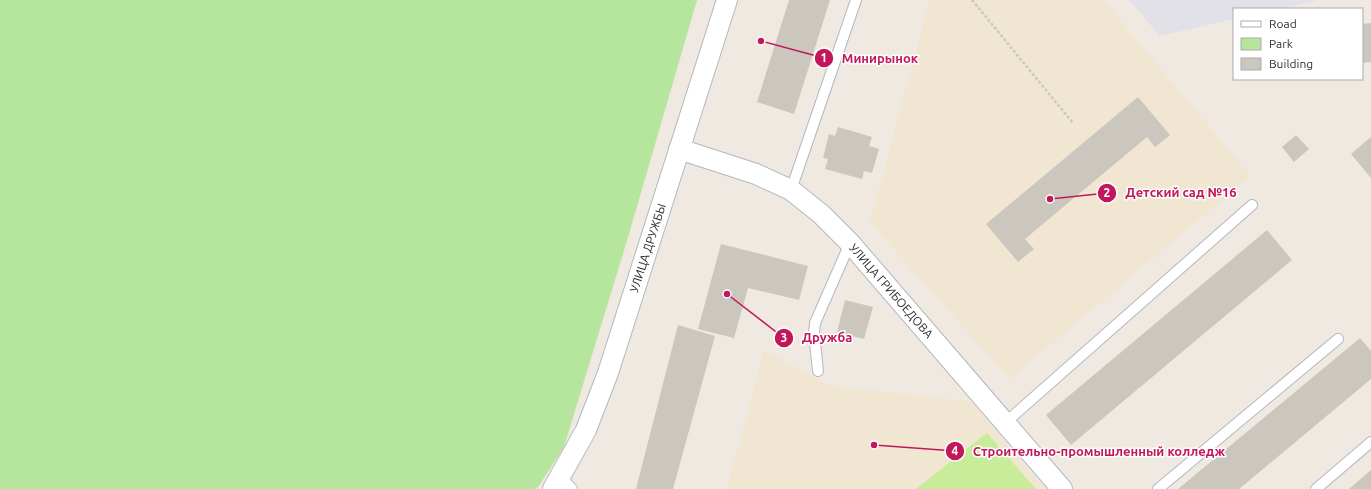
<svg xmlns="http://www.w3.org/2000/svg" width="1371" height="489" viewBox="0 0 1371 489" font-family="Ubuntu,sans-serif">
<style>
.industrial{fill:#e3e1e8}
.education{fill:#f0e6d1}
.green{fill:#b6e59e}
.pitch{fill:#c9ec9a}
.building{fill:#cbc7bf}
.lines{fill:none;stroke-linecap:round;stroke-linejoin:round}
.lane-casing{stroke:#b4b7c1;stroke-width:12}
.street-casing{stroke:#b4b7c1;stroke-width:22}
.path{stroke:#c9c9c9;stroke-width:2.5;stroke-dasharray:3 2;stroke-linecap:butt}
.lane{stroke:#fff;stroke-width:10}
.street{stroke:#fff;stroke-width:20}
.labels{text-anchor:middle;stroke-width:3;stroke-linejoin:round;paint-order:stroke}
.street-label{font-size:12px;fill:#2e2e2e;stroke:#fff}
.leader{fill:none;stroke:#c2185b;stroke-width:1.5}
.callout-dot{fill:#c2185b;stroke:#fff;stroke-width:1.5}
.mark-label{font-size:12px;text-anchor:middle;font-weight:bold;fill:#fff}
.callout-label{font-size:13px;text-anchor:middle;font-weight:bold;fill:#c2185b;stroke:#fff;stroke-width:3;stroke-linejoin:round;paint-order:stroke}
</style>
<rect width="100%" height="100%" fill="#efe9e1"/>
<!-- industrial -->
<path class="industrial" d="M 1129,0 L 1319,0 L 1279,9 L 1234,9 L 1234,19 L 1160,36 Z"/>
<!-- education -->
<path class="education" d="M 930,0 L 1103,0 L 1251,176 L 1009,379 L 870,222 Z
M 764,350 L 829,385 L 972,402 L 1045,489 L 727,489 Z"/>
<!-- green -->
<path class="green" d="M 0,0 L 697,0 L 629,234 L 564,447 L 538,487 L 535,489 L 0,489 Z"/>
<!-- pitch -->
<path class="pitch" d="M 987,433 L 1036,489 L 916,489 Z"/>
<!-- building -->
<path class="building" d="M 789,0 L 830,0 L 794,114 L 757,102 Z
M 1371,23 L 1371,62 L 1362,63 L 1362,24 Z
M 1138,97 L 1170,135 L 1155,147 L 1147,137 L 1025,239 L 1034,249 L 1018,262 L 986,224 Z
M 838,127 L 872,137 L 869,146 L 879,149 L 872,173 L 864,171 L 862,179 L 825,169 L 828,159 L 823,158 L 829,134 L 835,136 Z
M 1296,135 L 1309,149 L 1294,162 L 1282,147 Z
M 1371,137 L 1371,178 L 1351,154 Z
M 1267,230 L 1292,260 L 1071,445 L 1046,415 Z
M 721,244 L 808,266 L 799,300 L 748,288 L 734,338 L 698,329 Z
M 845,300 L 873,307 L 864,339 L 837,332 Z
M 678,325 L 715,336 L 673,489 L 636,489 Z
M 1360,338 L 1371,351 L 1371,379 L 1239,489 L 1178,489 Z
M 1371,470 L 1371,489 L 1349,489 Z"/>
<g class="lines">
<defs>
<path id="lane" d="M 791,190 L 856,0
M 818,371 L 814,333 L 815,323 L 850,243
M 1005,423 L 1252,205
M 561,477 L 572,489
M 1158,489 L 1338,339
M 1316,489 L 1371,442"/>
<path id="street" d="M 679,149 L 756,174 L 791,190 L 821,214 L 850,243 L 1062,489
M 553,489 L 586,430 L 608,373 L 727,0"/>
</defs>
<!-- lane casing -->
<use href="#lane" class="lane-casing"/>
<!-- street casing -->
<use href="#street" class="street-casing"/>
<!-- path -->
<path class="path" d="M 972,0 L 1073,123"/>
<!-- lane -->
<use href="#lane" class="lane"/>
<!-- street -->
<use href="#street" class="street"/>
</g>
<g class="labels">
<!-- street labels -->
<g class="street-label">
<text transform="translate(648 248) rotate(-72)" y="4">УЛИЦА ДРУЖБЫ</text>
<text transform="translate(891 291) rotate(49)" y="4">УЛИЦА ГРИБОЕДОВА</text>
</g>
</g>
<!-- callouts -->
<path class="leader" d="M761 41L824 58M1050 199L1107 193M727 294L784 338M874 445L955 451"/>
<g class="callout-dot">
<circle cx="761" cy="41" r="4"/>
<circle cx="1050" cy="199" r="4"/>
<circle cx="727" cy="294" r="4"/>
<circle cx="874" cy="445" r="4"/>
<circle cx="824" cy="58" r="10"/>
<circle cx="1107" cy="193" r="10"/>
<circle cx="784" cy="338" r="10"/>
<circle cx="955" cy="451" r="10"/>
</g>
<g class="mark-label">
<text x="824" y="62">1</text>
<text x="1107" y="197">2</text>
<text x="784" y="342">3</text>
<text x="955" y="455">4</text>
</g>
<g class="callout-label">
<text x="880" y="63">Минирынок</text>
<text x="1181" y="197">Детский сад №16</text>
<text x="827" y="342">Дружба</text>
<text x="1099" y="456">Строительно-промышленный колледж</text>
</g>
<!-- legend -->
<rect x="1233" y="8" width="130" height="72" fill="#ffffff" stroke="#ababab"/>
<rect x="1241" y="21" width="20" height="6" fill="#ffffff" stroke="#ababab"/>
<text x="1269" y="28" font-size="12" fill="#2e2e2e">Road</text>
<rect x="1241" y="38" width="20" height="12" fill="#b6e59e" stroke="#ababab"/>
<text x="1269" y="48" font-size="12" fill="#2e2e2e">Park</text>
<rect x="1241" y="58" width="20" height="12" fill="#cbc7bf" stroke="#ababab"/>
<text x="1269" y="68" font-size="12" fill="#2e2e2e">Building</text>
</svg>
